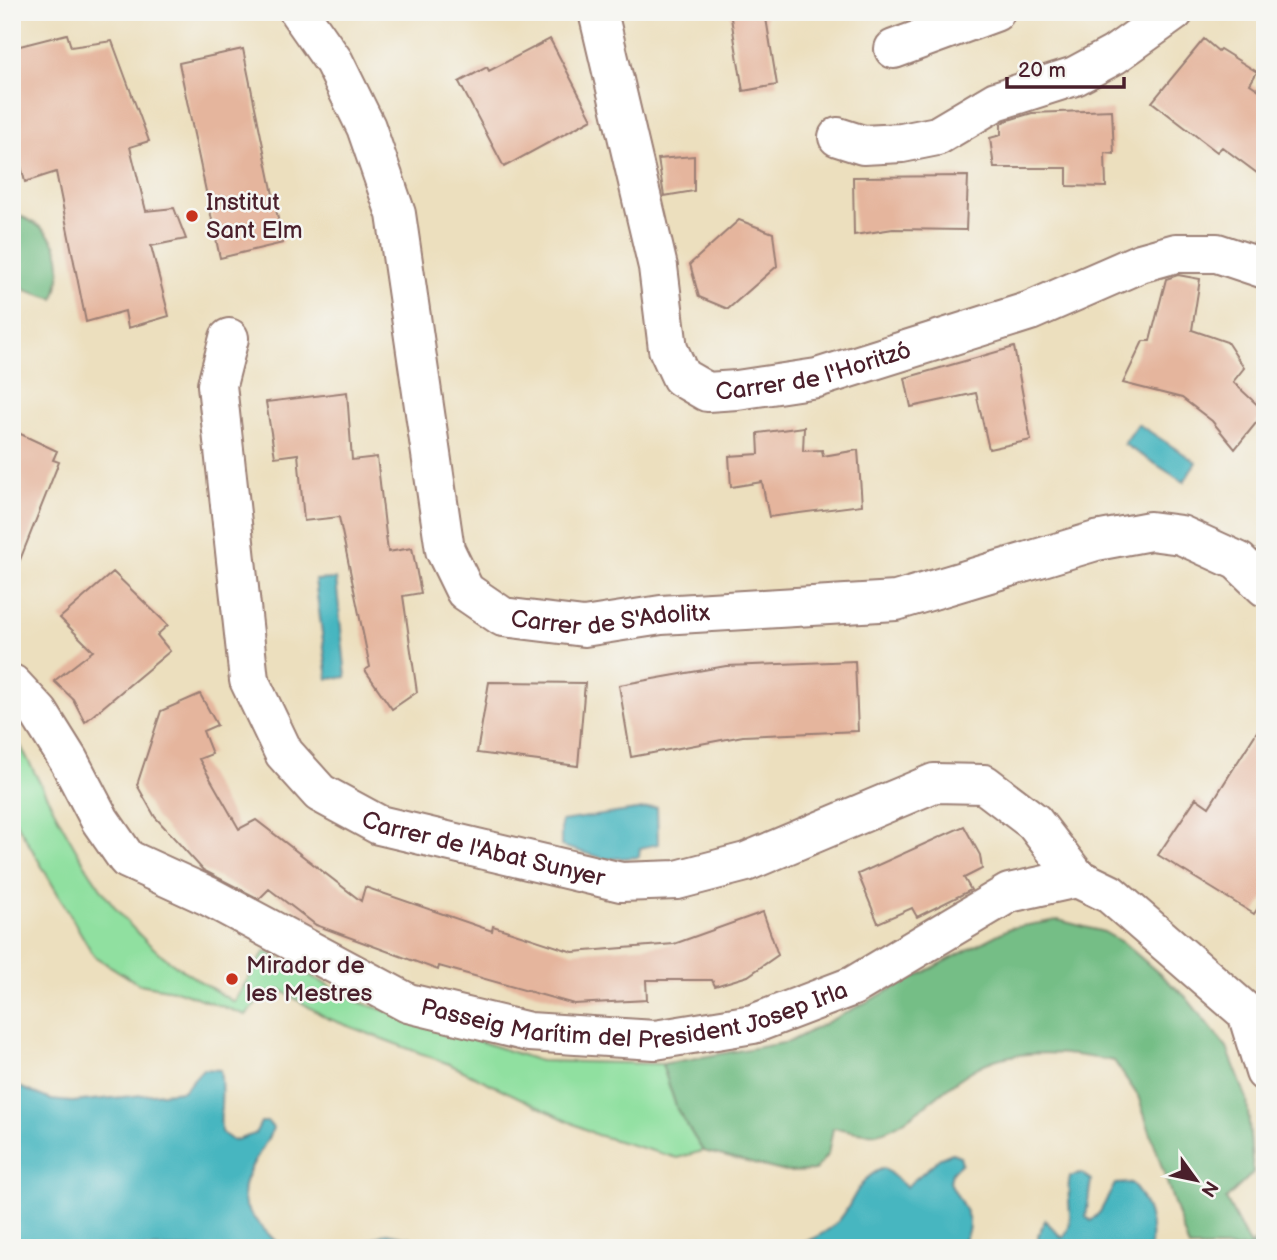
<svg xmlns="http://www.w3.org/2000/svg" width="1277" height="1260" viewBox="0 0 1277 1260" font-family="'Balsamiq Sans',sans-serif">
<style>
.green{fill:#90e0a0;stroke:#6d8066;stroke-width:2}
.forest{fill:#74be86;stroke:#5f6e58;stroke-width:2}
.water{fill:#47b6c0;stroke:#486a76;stroke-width:2}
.building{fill:#e5b59d}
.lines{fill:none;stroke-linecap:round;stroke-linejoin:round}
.minor-casing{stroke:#9b7f74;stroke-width:42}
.minor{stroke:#fff;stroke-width:38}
.poi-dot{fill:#c8321e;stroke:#f6f6f2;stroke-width:2.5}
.labels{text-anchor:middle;stroke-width:5;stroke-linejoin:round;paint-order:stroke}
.poi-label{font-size:24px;fill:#4a1f2b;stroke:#f6f6f2;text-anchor:start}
.street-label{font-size:24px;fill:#4a1f2b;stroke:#f6f6f2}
</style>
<rect width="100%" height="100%" fill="#f6f6f2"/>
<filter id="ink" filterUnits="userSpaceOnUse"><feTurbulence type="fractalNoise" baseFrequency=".0143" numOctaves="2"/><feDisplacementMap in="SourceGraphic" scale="14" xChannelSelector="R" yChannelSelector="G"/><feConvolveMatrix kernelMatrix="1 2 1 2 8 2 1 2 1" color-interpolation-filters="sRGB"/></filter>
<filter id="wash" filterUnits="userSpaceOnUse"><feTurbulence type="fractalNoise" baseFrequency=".00686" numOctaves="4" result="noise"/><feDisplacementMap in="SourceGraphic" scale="28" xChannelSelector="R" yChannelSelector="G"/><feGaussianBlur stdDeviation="1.57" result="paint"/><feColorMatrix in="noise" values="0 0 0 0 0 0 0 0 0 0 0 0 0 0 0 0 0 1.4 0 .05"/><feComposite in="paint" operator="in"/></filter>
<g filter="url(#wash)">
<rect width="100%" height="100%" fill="#ecdfbe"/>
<!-- green -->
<path class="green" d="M 12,730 C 54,806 92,900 162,955 C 184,973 210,987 234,1002 L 265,951 L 359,1002 L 540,1061 L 662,1064 L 677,1109 L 703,1151 L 677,1158 L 597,1135 L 449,1064 L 327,1018 L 281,990 L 265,994 L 246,1015 L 179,991 L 139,984 L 94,956 L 12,815 Z"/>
<!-- forest -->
<path class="forest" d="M 12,213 C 56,228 69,255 54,299 L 25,290 L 12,274 Z
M 1058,920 L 1104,932 L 1125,944 L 1185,996 L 1227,1048 L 1247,1099 L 1253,1173 L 1226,1199 L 1250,1246 L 1265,1232 L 1265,1248 L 1189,1248 L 1138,1096 L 1114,1061 C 1075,1054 1040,1049 1001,1058 C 955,1069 913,1127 876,1133 C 864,1135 846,1129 833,1128 L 828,1154 L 814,1171 L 786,1172 L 703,1151 L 677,1109 L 662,1064 L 789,1042 L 1010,928 Z"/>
<!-- water -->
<path class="water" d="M 1138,424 L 1196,462 L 1184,482 L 1124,444 Z
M 336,579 L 346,677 L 328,679 L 315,580 Z
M 657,807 L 658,844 L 640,848 L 639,857 L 606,859 L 561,846 L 561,821 Z
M 203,1069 L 220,1070 C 224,1090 219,1111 221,1132 L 233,1141 L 255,1134 L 261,1122 L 268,1122 L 273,1128 C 264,1152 231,1183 248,1210 C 256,1223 271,1236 282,1248 L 12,1248 L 12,1084 L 51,1100 L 72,1102 L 183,1091 Z
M 952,1153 L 960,1156 L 962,1163 L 952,1172 L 950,1182 C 961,1207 982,1221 958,1248 L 772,1248 C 783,1241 790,1244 802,1242 C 812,1240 824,1233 832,1227 C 855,1209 851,1181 884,1168 L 906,1187 L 940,1158 Z
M 1081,1173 L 1091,1180 L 1086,1217 L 1091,1221 L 1100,1212 L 1115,1184 L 1131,1183 C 1147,1201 1155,1224 1150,1248 L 1039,1248 L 1038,1236 L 1045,1220 L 1062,1238 C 1078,1226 1064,1196 1070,1177 Z
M 387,1233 L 412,1238 L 426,1248 L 352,1248 Z"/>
<g id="blocks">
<!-- building -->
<path class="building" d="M 730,12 L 765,12 L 777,85 L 743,91 Z
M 67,34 L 71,47 L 112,41 L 149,141 L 130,147 L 146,211 L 174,208 L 186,239 L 151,246 L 169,316 L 128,328 L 125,311 L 86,322 L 56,172 L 25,182 L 12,129 L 12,48 Z
M 550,39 L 592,119 L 504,167 L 459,82 L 487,67 L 489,71 Z
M 1204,39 L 1218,51 L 1220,49 L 1257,72 L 1250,84 L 1265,94 L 1265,179 L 1222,147 L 1217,152 L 1152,102 Z
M 243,49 L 283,243 L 220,258 L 179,63 Z
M 1112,110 L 1114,154 L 1105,153 L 1106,187 L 1067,186 L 1067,168 L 994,168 L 990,138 L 1001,135 L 1001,124 L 1005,121 L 1032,113 Z
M 694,156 L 694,191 L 664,196 L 658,159 Z
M 968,176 L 966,230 L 893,229 L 854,235 L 853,177 Z
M 739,220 L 773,233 L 777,266 L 728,309 L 699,297 L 690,264 Z
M 1178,275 L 1200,279 L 1192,330 L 1227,342 L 1244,368 L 1233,382 L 1265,412 L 1235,449 L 1212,421 L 1182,398 L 1123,383 L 1143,341 L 1150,341 L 1166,279 Z
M 1014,347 L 1031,440 L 989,449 L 976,393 L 911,407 L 905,378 Z
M 347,392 L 352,460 L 377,457 L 388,552 L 412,548 L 421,593 L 403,596 L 417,692 L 392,709 L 365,670 L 370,667 L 339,517 L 304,521 L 298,454 L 275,457 L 266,402 Z
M 804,427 L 803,451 L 822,450 L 823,456 L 858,450 L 862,505 L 769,517 L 762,482 L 731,487 L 729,456 L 759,454 L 758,433 Z
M 12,430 L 57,451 L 53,460 L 59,462 L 14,575 Z
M 113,572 L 168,625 L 157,635 L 170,651 L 85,722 L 73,699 L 54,681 L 93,651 L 60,618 Z
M 855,661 L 858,731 L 743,736 L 631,757 L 619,685 L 726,666 Z
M 489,682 L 585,683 L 578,766 L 477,753 Z
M 200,694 L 217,725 L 203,731 L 212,754 L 199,759 L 239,829 L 256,820 L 361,901 L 365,887 L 492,931 L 493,926 L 573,952 L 674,944 L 763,912 L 778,955 L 748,976 L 715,986 L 712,980 L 646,980 L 647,1000 L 574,1004 L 439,966 L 438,970 L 316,925 L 269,889 L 259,899 L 203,870 L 155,817 L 137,785 L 161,711 Z
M 1265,719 L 1265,897 L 1254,914 L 1158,855 L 1196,798 L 1209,807 Z
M 964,826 L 980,855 L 982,869 L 964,878 L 971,890 L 917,917 L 912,908 L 878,923 L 858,874 Z"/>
</g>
</g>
<g filter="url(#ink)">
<use href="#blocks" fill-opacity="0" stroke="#9b7f74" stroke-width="2"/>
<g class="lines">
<defs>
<g id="minor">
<path id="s1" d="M 299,12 L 334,62 L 366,127 L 396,214 L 445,550 L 465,591 L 503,617 L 584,627 L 661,615 L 896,601 L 1096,541 L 1150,531 L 1181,535 L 1238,561 L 1265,587"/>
<path id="s2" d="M 598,12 L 658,267 L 668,349 L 681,377 L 707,392 L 737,390 L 817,378 L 1030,311 L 1140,263 L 1176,253 L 1217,253 L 1265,269"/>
<path d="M 894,49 L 995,12"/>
<path d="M 838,137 L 863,145 L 902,143 L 937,136 L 996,101 L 1075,76 L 1114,55 L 1174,12"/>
<path id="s3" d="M 229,338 L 217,385 L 249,680 L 284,753 L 320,793 L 379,825 L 621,882 L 677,880 L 746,862 L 934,783 L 984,784 L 1034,822 L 1077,878"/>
<path id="s4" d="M 12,684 L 39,713 L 69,761 L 100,820 L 127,859 L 208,896 L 408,1003 L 529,1032 L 655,1040 L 753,1024 L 853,986 L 1009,893 L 1077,878 L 1110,894 L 1247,1013 L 1265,1072"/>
</g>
</defs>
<!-- minor casing -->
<use href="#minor" class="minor-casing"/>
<!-- minor -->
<use href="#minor" class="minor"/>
</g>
</g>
<!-- markers -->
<g class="poi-dot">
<circle cx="192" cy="216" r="7"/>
<circle cx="232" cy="979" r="7"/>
</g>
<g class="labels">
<!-- poi labels -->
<g class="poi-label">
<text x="206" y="210">Institut<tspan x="206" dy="28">Sant Elm</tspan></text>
<text x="246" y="973">Mirador de<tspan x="246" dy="28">les Mestres</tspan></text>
</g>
<!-- street labels -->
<g class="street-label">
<text dy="8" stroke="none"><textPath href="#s2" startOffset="514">Carrer de l'Horitzó</textPath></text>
<text dy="8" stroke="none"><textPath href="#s1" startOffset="765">Carrer de S'Adolitx</textPath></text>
<text dy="8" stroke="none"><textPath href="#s3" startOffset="654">Carrer de l'Abat Sunyer</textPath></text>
<text dy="8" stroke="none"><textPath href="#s4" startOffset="758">Passeig Marítim del President Josep Irla</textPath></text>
</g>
</g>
<!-- margin -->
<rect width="1277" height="1260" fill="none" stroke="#f6f6f2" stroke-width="42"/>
<!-- north arrow -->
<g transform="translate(1196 1180) rotate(123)" stroke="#f6f6f2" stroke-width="5" paint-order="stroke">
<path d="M0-5L12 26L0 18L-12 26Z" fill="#4a1f2b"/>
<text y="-10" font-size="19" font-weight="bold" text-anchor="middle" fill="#4a1f2b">N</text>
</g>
<!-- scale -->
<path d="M1007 77v10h117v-10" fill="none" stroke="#4a1f2b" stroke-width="3.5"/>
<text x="1018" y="77" font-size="21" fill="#4a1f2b" stroke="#f6f6f2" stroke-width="5" paint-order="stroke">20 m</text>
</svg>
